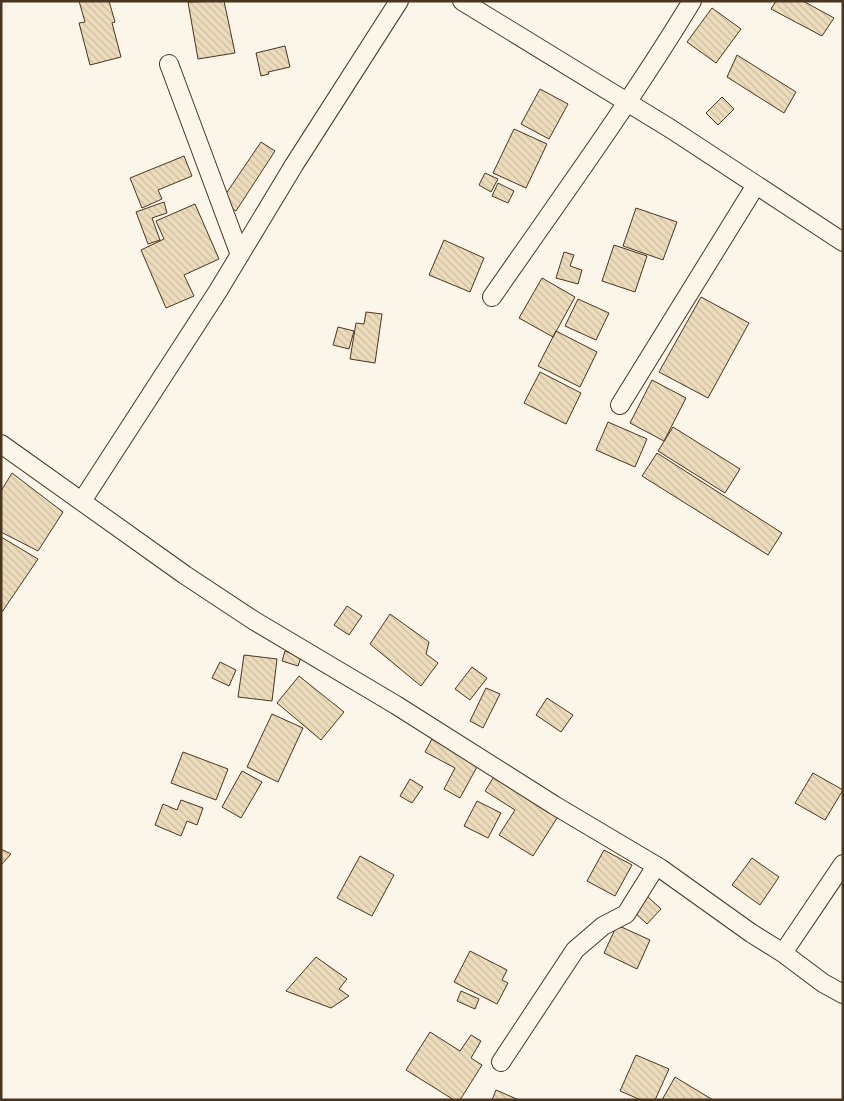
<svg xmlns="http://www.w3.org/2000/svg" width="844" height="1101" viewBox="0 0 844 1101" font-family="'IBM Plex Sans',sans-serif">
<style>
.building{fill:url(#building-back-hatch);stroke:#4a3520}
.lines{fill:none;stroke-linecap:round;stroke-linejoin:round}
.street-casing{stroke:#4a3520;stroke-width:20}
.street{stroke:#fbf6e9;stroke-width:18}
</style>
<defs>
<pattern id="building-back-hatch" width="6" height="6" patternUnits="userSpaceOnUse" patternTransform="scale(1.25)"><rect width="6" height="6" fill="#ecdcbc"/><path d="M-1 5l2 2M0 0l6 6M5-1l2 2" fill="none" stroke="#ccbda1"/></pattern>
</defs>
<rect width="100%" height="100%" fill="#fbf6e9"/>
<!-- building -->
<path class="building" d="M 79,1 L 109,1 L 115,22 L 112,23 L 121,57 L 90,65 L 79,23 L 85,22 Z
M 224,1 L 235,53 L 198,59 L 188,2 Z
M 776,1 L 803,1 L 834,18 L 822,36 L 771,9 Z
M 712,8 L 741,29 L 716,63 L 687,42 Z
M 285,46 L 290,67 L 268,72 L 269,74 L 261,76 L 256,53 Z
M 737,55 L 796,92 L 784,113 L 727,77 Z
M 540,89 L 568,104 L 549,139 L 521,124 Z
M 722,97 L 734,109 L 718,125 L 706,113 Z
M 514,129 L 547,144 L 526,188 L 493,173 Z
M 261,142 L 275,151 L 236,211 L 221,201 Z
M 184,156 L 192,176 L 158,190 L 162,199 L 142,208 L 130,178 Z
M 485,173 L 498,179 L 491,192 L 479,185 Z
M 498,183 L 514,191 L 508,203 L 492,196 Z
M 164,202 L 167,213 L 152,218 L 160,240 L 148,244 L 136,212 Z
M 195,204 L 219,259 L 184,275 L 194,296 L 166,308 L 141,250 L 164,239 L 156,221 Z
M 636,208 L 677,222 L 663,260 L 623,246 Z
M 444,240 L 484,258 L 470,292 L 429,275 Z
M 614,245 L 647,256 L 635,292 L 602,281 Z
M 564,252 L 574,255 L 570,266 L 582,270 L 578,284 L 556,278 Z
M 542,278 L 575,297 L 553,337 L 519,318 Z
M 701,297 L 749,323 L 708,398 L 659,372 Z
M 578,299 L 609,313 L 596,340 L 565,326 Z
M 366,312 L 382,314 L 375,363 L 350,359 L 356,323 L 364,324 Z
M 338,327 L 354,331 L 349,349 L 333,345 Z
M 556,331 L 597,352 L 580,387 L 538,366 Z
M 540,372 L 581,393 L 566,424 L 524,403 Z
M 652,380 L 686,398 L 664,441 L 630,423 Z
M 608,422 L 647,439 L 635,467 L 596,450 Z
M 673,427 L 740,469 L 725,493 L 658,451 Z
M 657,453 L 782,533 L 768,555 L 642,476 Z
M 12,473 L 63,512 L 38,551 L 1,532 L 1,491 Z
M 1,537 L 38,559 L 2,612 L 1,611 Z
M 347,606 L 362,616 L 349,635 L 334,625 Z
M 390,614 L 429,642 L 426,654 L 438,663 L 421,686 L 370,644 Z
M 285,651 L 301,657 L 298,666 L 282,661 Z
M 244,655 L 277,659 L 272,701 L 238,697 Z
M 220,662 L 236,670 L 229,686 L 212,678 Z
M 472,667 L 487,678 L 470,700 L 455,689 Z
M 299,676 L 344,712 L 321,740 L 277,703 Z
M 486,688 L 500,694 L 483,728 L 470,721 Z
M 547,698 L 573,715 L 561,732 L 536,715 Z
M 272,714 L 303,728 L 278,782 L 247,767 Z
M 432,739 L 478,765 L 460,798 L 444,789 L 455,768 L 425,752 Z
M 183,752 L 228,769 L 216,800 L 171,783 Z
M 242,771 L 262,782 L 241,818 L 222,807 Z
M 813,773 L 843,790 L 825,820 L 795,803 Z
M 495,775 L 559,815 L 533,856 L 499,835 L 515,810 L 485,791 Z
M 410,779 L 423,787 L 412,803 L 400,796 Z
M 181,800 L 203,808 L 197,825 L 187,821 L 181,836 L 155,825 L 163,804 L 177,810 Z
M 477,801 L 501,813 L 488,838 L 464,826 Z
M 1,849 L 11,854 L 1,865 Z
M 604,850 L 632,865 L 615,896 L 587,881 Z
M 360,856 L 394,875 L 372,916 L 337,898 Z
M 752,858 L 779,877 L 760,905 L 732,885 Z
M 647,896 L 661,909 L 647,924 L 633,911 Z
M 617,925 L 650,940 L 637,969 L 604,953 Z
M 470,951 L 507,970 L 502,980 L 508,983 L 497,1004 L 454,982 Z
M 316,957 L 347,979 L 339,989 L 349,996 L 331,1008 L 286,991 Z
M 461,991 L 479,999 L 475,1009 L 457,1001 Z
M 430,1032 L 460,1051 L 471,1035 L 481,1041 L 471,1058 L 482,1065 L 460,1100 L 454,1100 L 406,1070 Z
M 636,1055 L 669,1069 L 655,1100 L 641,1100 L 620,1091 Z
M 675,1077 L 713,1100 L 662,1100 Z
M 496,1090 L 519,1100 L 492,1100 Z"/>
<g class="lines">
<defs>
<path id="street" d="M 462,1 L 671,129 L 843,242
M 169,64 L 240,255
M 492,297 C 560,199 630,103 692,1
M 620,405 L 756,185
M 1,444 L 185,575 L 253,620 L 396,705 L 554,805 L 660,868 L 751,933 L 783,953 L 823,983 L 843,994
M 82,501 L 218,291 L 294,165 L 399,1
M 783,953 L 843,864
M 501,1062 L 575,950 L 603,926 L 626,914 L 656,866"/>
</defs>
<!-- street casing -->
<use href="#street" class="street-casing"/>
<!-- street -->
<use href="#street" class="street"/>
</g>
<!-- border -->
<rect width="844" height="1101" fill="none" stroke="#4a3520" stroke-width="5"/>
</svg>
